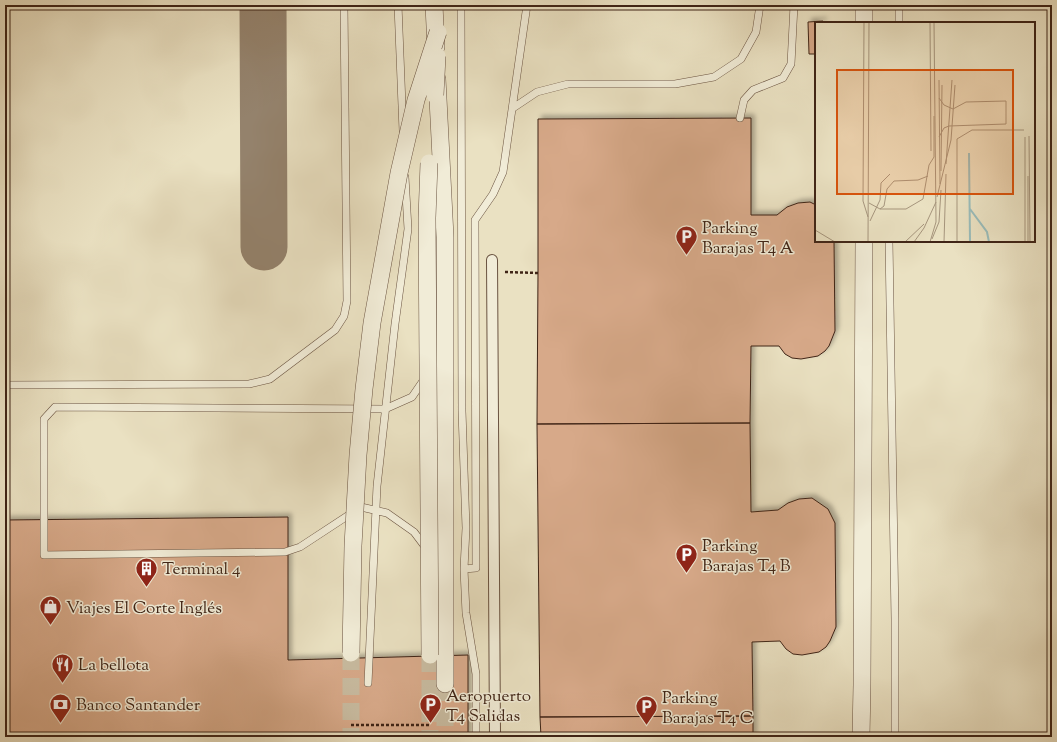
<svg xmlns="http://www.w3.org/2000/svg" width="1057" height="742" viewBox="0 0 1057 742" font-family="'Sorts Mill Goudy',serif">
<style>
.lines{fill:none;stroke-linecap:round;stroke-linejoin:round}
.taxiway{stroke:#94826c;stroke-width:47}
.building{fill:#d7a989;stroke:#3f2416;filter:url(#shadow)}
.tertiary-tunnel{stroke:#c8bba0;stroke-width:17;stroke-dasharray:17 8;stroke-linecap:butt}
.service-casing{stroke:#6a5341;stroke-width:8}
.pedestrian-casing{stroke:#6a5341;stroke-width:12}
.tertiary-casing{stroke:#6a5341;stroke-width:18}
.path{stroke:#3f2416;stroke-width:2.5;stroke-dasharray:3 2;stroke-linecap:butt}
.service{stroke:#f1ecd7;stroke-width:7}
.pedestrian{stroke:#f1ecd7;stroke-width:10}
.tertiary{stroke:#f1ecd7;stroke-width:17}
.tertiary-bridge-casing{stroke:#6a5341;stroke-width:18;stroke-linecap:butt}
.path-bridge{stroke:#3f2416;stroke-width:2.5;stroke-dasharray:3 2;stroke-linecap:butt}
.tertiary-bridge{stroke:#f1ecd7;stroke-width:17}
.labels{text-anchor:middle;stroke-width:3;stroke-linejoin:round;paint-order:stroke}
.poi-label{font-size:17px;fill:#3f2416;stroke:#f1ecd7;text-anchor:start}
.inset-river{fill:none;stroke:#99bcba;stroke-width:2}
.inset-road{fill:none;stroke:#a6957d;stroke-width:1}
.view{fill:#d7540d;fill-opacity:0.15;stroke:#d7540d;stroke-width:2}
.inset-edge{fill:none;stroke:#3f2416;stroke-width:2}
</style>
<defs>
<filter id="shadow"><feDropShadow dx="3.5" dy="-3.5" stdDeviation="2" flood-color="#0004"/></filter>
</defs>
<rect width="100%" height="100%" fill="#eae1c2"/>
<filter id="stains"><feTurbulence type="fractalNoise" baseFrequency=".005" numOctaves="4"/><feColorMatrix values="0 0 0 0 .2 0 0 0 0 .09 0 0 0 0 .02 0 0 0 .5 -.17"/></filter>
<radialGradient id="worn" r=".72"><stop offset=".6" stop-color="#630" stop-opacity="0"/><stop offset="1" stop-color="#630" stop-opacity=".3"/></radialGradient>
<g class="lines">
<!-- taxiway -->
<path class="taxiway" d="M 263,5 L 264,247"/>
</g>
<!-- building -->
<path class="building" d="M 823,21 L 823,23 L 816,23 L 816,54 L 809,54 L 808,22 Z
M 751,118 L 751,215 L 777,215 L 787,207 L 798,203 L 810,202 L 816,205 L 816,241 L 834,241 L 835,331 L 829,346 L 825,351 L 818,356 L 801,359 L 792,358 L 785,354 L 779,346 L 751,346 L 750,423 L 537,424 L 538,273 L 538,119 Z
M 750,423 L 751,512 L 778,510 L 788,503 L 799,499 L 812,498 L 828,509 L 835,523 L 836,627 L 830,641 L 826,647 L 819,652 L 802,655 L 793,654 L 786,649 L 780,641 L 752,642 L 753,716 L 540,717 L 537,424 Z
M 288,517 L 288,660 L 468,655 L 468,737 L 5,737 L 5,520 Z
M 753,716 L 753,737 L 541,737 L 540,717 Z"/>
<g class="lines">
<!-- tertiary-tunnel -->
<path class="tertiary-tunnel" d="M 351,653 L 351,737
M 430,655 L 430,737
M 445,684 L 445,737"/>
<defs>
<path id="service" d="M 398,5 L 403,131
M 461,5 L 462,411 L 466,528 L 464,569 L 466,613 L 476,674 L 476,737
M 899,5 L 899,23
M 513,108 L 537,92 L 568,84 L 675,84 L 714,77 L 741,59 L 756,32 L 760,5
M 740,118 L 744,100 L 753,90 L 783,78 L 791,64 L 794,5
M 889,241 L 895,619 L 895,737
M 425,378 L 412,397 L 385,409 L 55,407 L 44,419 L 44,555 L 285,552 L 300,547 L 361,507 L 387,513 L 414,532 L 426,548
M 5,385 L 249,384 L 270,379 L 335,330 L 344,316 L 347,301 L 344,5
M 464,569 L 476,568 L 475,220 L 493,194 L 503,172 L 527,5
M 368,683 L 377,486 L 395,324 L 408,229 L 405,177"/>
<path id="pedestrian" d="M 492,260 L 495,737"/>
<path id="tertiary" d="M 434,5 L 436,47
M 864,23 L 864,5
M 437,79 L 445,237 L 445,684
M 861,737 L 862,685 L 864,241"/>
</defs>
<!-- service casing -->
<use href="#service" class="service-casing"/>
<!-- pedestrian casing -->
<use href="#pedestrian" class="pedestrian-casing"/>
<!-- tertiary casing -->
<use href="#tertiary" class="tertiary-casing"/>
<!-- path -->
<path class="path" d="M 505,272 L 538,273"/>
<!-- service -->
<use href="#service" class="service"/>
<!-- pedestrian -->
<use href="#pedestrian" class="pedestrian"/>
<!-- tertiary -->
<use href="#tertiary" class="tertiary"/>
<defs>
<path id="tertiary-bridge" d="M 435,95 L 437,56
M 429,163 L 427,218 L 430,655
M 351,653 L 353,546 L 358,455 L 364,389 L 372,323 L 399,173 L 416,100 L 438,32"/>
</defs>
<!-- tertiary-bridge casing -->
<use href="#tertiary-bridge" class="tertiary-bridge-casing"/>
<!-- path-bridge -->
<path class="path-bridge" d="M 351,725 L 430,725"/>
<!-- tertiary-bridge -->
<use href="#tertiary-bridge" class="tertiary-bridge"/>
</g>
<!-- icons -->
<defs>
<symbol id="parking-pin" viewBox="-11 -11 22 30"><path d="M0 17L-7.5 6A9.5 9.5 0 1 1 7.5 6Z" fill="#8f2418" stroke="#f1ecd7"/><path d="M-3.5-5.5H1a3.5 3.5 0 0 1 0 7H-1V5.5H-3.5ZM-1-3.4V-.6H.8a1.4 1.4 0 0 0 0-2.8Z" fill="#fff"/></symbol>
<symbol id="building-pin" viewBox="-11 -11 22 30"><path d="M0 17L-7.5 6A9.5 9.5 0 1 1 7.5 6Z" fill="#8f2418" stroke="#f1ecd7"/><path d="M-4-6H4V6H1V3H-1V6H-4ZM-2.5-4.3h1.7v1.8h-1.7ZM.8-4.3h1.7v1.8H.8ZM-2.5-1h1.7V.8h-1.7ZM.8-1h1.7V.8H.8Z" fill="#fff"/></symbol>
<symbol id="shop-pin" viewBox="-11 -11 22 30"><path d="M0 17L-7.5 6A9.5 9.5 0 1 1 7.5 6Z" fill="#8f2418" stroke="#f1ecd7"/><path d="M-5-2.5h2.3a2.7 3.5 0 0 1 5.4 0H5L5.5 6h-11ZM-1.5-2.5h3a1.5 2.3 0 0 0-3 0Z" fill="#fff"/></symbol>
<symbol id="restaurant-pin" viewBox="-11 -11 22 30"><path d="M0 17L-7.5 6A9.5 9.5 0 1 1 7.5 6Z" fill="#8f2418" stroke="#f1ecd7"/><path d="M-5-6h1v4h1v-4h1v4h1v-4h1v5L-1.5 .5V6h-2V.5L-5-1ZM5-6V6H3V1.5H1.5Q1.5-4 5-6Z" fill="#fff"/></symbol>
<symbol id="bank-pin" viewBox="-11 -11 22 30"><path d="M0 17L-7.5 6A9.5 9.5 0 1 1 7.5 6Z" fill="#8f2418" stroke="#f1ecd7"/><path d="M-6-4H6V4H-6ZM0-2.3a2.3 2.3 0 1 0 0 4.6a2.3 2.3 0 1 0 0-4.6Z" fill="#fff"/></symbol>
</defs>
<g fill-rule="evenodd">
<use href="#parking-pin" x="674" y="224" width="25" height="34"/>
<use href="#parking-pin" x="674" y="542" width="25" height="34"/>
<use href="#building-pin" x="134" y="556" width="25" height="34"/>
<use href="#shop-pin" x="38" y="594" width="25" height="34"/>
<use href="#restaurant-pin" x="50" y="652" width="25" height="34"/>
<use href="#bank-pin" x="48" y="692" width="25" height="34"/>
<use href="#parking-pin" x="418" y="692" width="25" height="34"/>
<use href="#parking-pin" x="634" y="694" width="25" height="34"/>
</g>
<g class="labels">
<!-- poi labels -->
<g class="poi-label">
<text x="702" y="233">Parking<tspan x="702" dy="20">Barajas T4 A</tspan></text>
<text x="702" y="551">Parking<tspan x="702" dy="20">Barajas T4 B</tspan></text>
<text x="162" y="574">Terminal 4</text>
<text x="66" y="613">Viajes El Corte Inglés</text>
<text x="78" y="670">La bellota</text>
<text x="446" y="701">Aeropuerto<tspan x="446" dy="20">T4 Salidas</tspan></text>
<text x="662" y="703">Parking<tspan x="662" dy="20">Barajas T4 C</tspan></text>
<text x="76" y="710">Banco Santander</text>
</g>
</g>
<!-- overview -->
<g transform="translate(815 22)">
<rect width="220" height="220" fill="#eae1c2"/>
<path class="inset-river" d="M 154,131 L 155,220M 155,187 L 172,210 L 174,220"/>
<path class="inset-road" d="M 49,0 L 48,179 L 53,195M 115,0 L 116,129M 124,58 L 125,162M 214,114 L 215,220M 124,115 L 129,106 L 134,104 L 191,102 L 191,79 L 151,80 L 138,87 L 129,83 L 124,76M 210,115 L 210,220M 131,142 L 137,58M 126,149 L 127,63M 213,154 L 213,220M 122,175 L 136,118 L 140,63M 54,181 L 65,187 L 91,187 L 108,177 L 114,143 L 119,135 L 119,94M 65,187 L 69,184 L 72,167 L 79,159 L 103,158 L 113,154M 55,199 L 65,178 L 66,161 L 75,152M 0,208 L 20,220M 117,217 L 124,200 L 126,168M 53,220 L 54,0M 90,220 L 109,202M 99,220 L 109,206 L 121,180M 115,220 L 121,200 L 119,0M 129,220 L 131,152M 142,220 L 142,117 L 157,108 L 209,108"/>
<path class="view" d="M 22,48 L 198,48 L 198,172 L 22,172 Z"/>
<rect width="220" height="220" class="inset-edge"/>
</g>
<!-- margin -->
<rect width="1057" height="742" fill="none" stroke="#eae1c2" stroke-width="20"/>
<rect x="6" y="6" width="1045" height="730" fill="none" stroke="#3f2416" stroke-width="2"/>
<rect x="10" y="10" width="1037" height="722" fill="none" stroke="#3f2416"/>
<rect width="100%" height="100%" filter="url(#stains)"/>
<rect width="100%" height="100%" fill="url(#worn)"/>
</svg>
